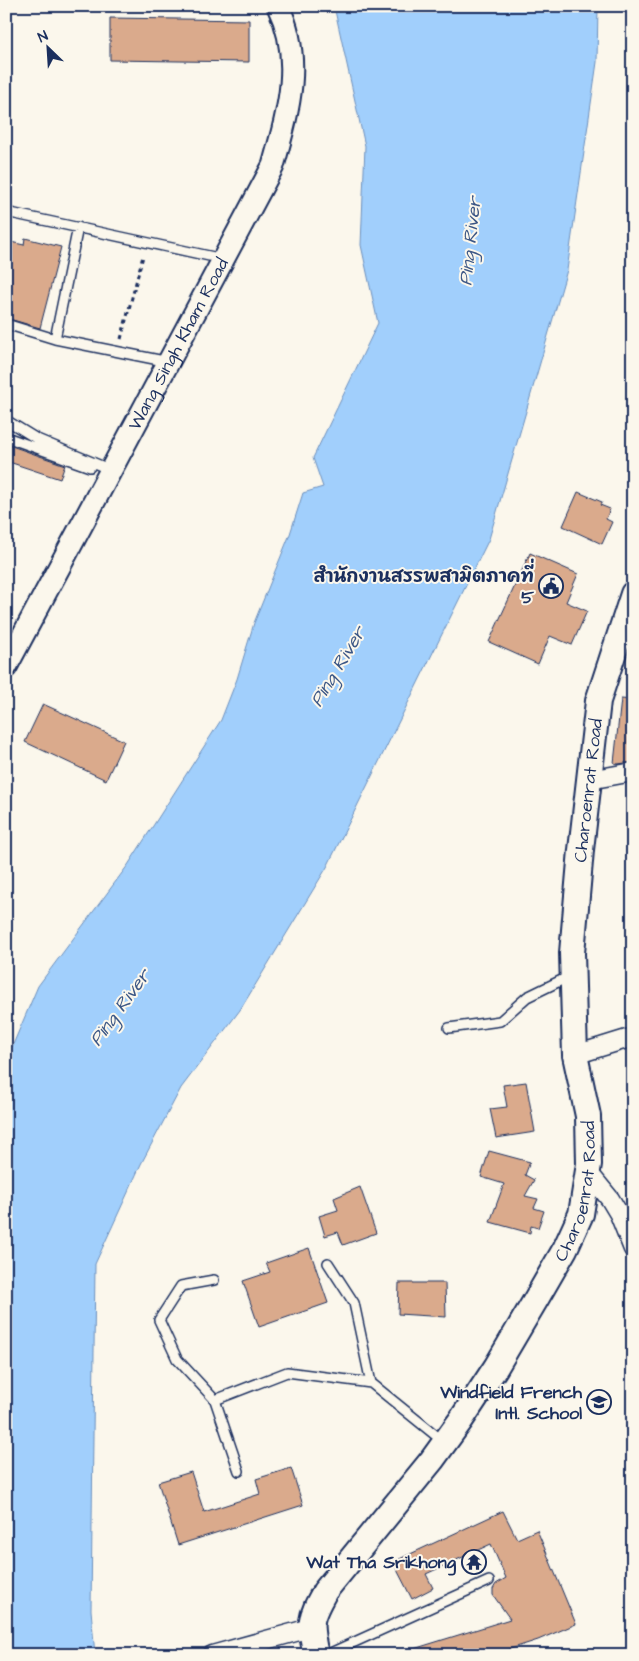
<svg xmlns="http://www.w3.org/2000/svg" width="639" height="1661" viewBox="0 0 639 1661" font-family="'Architects Daughter','Playpen Sans Thai',sans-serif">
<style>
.water{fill:#a1cffc;stroke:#6b8fbd}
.building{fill:#daaa8c;stroke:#1b2f5e}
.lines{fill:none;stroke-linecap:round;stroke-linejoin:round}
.service-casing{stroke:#1b2f5e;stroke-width:12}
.minor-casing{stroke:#1b2f5e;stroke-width:21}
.tertiary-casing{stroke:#1b2f5e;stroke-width:25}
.secondary-casing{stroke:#1b2f5e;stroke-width:28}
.path{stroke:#1b2f5e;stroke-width:3;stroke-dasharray:4 4;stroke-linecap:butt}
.service{stroke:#fbf7ec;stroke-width:9}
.minor{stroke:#fbf7ec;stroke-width:18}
.tertiary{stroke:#fbf7ec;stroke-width:21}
.secondary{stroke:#fbf7ec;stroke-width:24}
.labels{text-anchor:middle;stroke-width:4;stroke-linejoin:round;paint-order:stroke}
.street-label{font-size:18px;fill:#1b2f5e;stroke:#fbf7ec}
.poi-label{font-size:18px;font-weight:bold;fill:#1b2f5e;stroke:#fbf7ec;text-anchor:end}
.water-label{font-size:19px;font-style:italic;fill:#3c5786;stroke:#fbf7ec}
</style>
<rect width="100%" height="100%" fill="#fbf7ec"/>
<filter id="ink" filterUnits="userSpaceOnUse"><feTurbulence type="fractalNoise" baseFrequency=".02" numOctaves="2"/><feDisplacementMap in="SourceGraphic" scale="10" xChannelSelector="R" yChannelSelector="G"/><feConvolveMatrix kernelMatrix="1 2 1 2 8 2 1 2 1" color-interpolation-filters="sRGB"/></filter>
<g filter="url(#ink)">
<!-- water -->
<path class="water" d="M 334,6 L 598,6 L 597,62 L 567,270 L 489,539 L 327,867 L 240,1010 L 181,1088 L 141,1164 L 95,1264 L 91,1610 L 95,1655 L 6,1655 L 6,1061 L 38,986 L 128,865 L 221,720 L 237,679 L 254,623 L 290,534 L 303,493 L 323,487 L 313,458 L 378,323 L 361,245 L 365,146 Z"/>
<!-- building -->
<path class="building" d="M 110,18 L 249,20 L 249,62 L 110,60 Z
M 25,238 L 61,247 L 40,328 L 6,318 L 10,296 L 6,295 L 6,241 L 24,245 Z
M 6,444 L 65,465 L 60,479 L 6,461 Z
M 578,492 L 602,502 L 600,505 L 610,509 L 606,519 L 612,522 L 602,544 L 563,526 Z
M 530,553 L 578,574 L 566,602 L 587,611 L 572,645 L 550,636 L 538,664 L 489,642 Z
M 621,699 L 633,700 L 633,762 L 618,764 L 614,763 Z
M 43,704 L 124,741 L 106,780 L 25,742 Z
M 526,1082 L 535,1132 L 496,1138 L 490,1109 L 507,1107 L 503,1085 Z
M 489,1151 L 530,1162 L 525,1175 L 534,1180 L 525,1196 L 538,1199 L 534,1208 L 544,1211 L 538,1228 L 531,1226 L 530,1233 L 490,1222 L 504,1184 L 481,1177 Z
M 360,1187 L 376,1233 L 343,1245 L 338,1232 L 325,1236 L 319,1216 L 338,1210 L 334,1198 Z
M 309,1248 L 328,1303 L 259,1327 L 243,1281 L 270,1272 L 266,1263 Z
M 399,1283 L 445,1283 L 446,1317 L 398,1314 Z
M 291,1468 L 303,1505 L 178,1545 L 158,1482 L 191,1472 L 204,1512 L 260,1494 L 256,1479 Z
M 503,1511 L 517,1539 L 537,1530 L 576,1624 L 538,1640 L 492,1655 L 407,1655 L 407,1651 L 510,1619 L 493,1595 L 493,1589 L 496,1584 L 506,1578 L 491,1544 L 426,1574 L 433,1588 L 412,1599 L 393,1562 Z"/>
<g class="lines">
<defs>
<path id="service" d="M 6,212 L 223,259
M 6,324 L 55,339 L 169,362
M 55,339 L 78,227
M 6,420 L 37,439 L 111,470
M 6,437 L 90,467
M 449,1028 L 500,1021 L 527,997 L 570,976
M 328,1263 L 354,1303 L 371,1383
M 214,1280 L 181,1286 L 159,1320 L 177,1359 L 215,1400 L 239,1471
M 215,1400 L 287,1372 L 371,1383 L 444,1442
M 326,1655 L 489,1581"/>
<path id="minor" d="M 589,780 L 633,772
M 575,1055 L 633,1037
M 588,1172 L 610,1199 L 619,1214 L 633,1249
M 212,1655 L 310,1628"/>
<g id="tertiary">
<path id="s1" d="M 6,667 L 273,166 C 288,112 304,60 278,6"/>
</g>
<g id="secondary">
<path id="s2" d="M 316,1655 C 309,1623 309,1619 325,1591 L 432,1460 L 461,1420 L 496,1367 L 535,1301 L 565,1249 L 581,1214 L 589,1164 L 588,1116 L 575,1055 L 572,953 L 581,850 L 598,701 L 633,594"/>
</g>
</defs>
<!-- service casing -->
<use href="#service" class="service-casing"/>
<!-- minor casing -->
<use href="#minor" class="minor-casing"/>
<!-- tertiary casing -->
<use href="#tertiary" class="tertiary-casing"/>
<!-- secondary casing -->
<use href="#secondary" class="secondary-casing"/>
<!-- path -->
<path class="path" d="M 121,339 L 143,256"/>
<!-- service -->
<use href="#service" class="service"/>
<!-- minor -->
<use href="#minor" class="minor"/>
<!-- tertiary -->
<use href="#tertiary" class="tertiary"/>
<!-- secondary -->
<use href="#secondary" class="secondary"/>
</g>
</g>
<!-- icons -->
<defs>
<symbol id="civic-ring" viewBox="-11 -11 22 22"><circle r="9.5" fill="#fbf7ec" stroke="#1b2f5e" stroke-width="1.5"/><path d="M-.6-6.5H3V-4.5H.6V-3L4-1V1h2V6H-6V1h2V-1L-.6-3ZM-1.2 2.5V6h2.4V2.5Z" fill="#1b2f5e"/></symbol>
<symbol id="school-ring" viewBox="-11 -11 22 22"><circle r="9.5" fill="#fbf7ec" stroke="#1b2f5e" stroke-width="1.5"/><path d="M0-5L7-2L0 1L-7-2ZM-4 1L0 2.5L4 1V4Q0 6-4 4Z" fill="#1b2f5e"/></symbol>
<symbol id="temple-ring" viewBox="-11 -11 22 22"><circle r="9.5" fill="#fbf7ec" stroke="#1b2f5e" stroke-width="1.5"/><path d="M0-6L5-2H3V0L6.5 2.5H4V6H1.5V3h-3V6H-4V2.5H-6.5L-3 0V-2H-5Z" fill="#1b2f5e"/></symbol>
</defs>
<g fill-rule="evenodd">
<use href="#civic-ring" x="537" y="572" width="28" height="28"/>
<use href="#school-ring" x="585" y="1388" width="28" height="28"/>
<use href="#temple-ring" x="460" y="1548" width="28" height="28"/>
</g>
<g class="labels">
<!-- street labels -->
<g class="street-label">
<text dy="6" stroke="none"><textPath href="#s1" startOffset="366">Wang Singh Kham Road</textPath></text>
<text dy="6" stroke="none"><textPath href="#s2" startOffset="951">Charoenrat Road</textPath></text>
<text dy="6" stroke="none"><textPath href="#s2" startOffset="546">Charoenrat Road</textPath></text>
</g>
<!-- poi labels -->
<g class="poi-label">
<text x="534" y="582">สำนักงานสรรพสามิตภาคที่<tspan x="534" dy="21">5</tspan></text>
<text x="582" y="1398">Windfield French<tspan x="582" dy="21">Intl. School</tspan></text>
<text x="456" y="1568">Wat Tha Srikhong</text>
</g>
<!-- water labels -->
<g class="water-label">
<text transform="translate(469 241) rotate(-84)" y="7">Ping River</text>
<text transform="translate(337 666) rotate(-59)" y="7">Ping River</text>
<text transform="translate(119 1007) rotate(-54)" y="7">Ping River</text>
</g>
</g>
<!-- margin -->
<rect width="639" height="1661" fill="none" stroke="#fbf7ec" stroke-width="25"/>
<rect x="12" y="12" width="614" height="1636" fill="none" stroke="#1b2f5e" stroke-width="2" filter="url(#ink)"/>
<!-- north arrow -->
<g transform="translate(48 48) rotate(335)" stroke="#fbf7ec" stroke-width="4" paint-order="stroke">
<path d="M0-4L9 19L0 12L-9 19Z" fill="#1b2f5e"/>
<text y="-8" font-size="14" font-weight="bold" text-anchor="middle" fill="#1b2f5e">N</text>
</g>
</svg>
